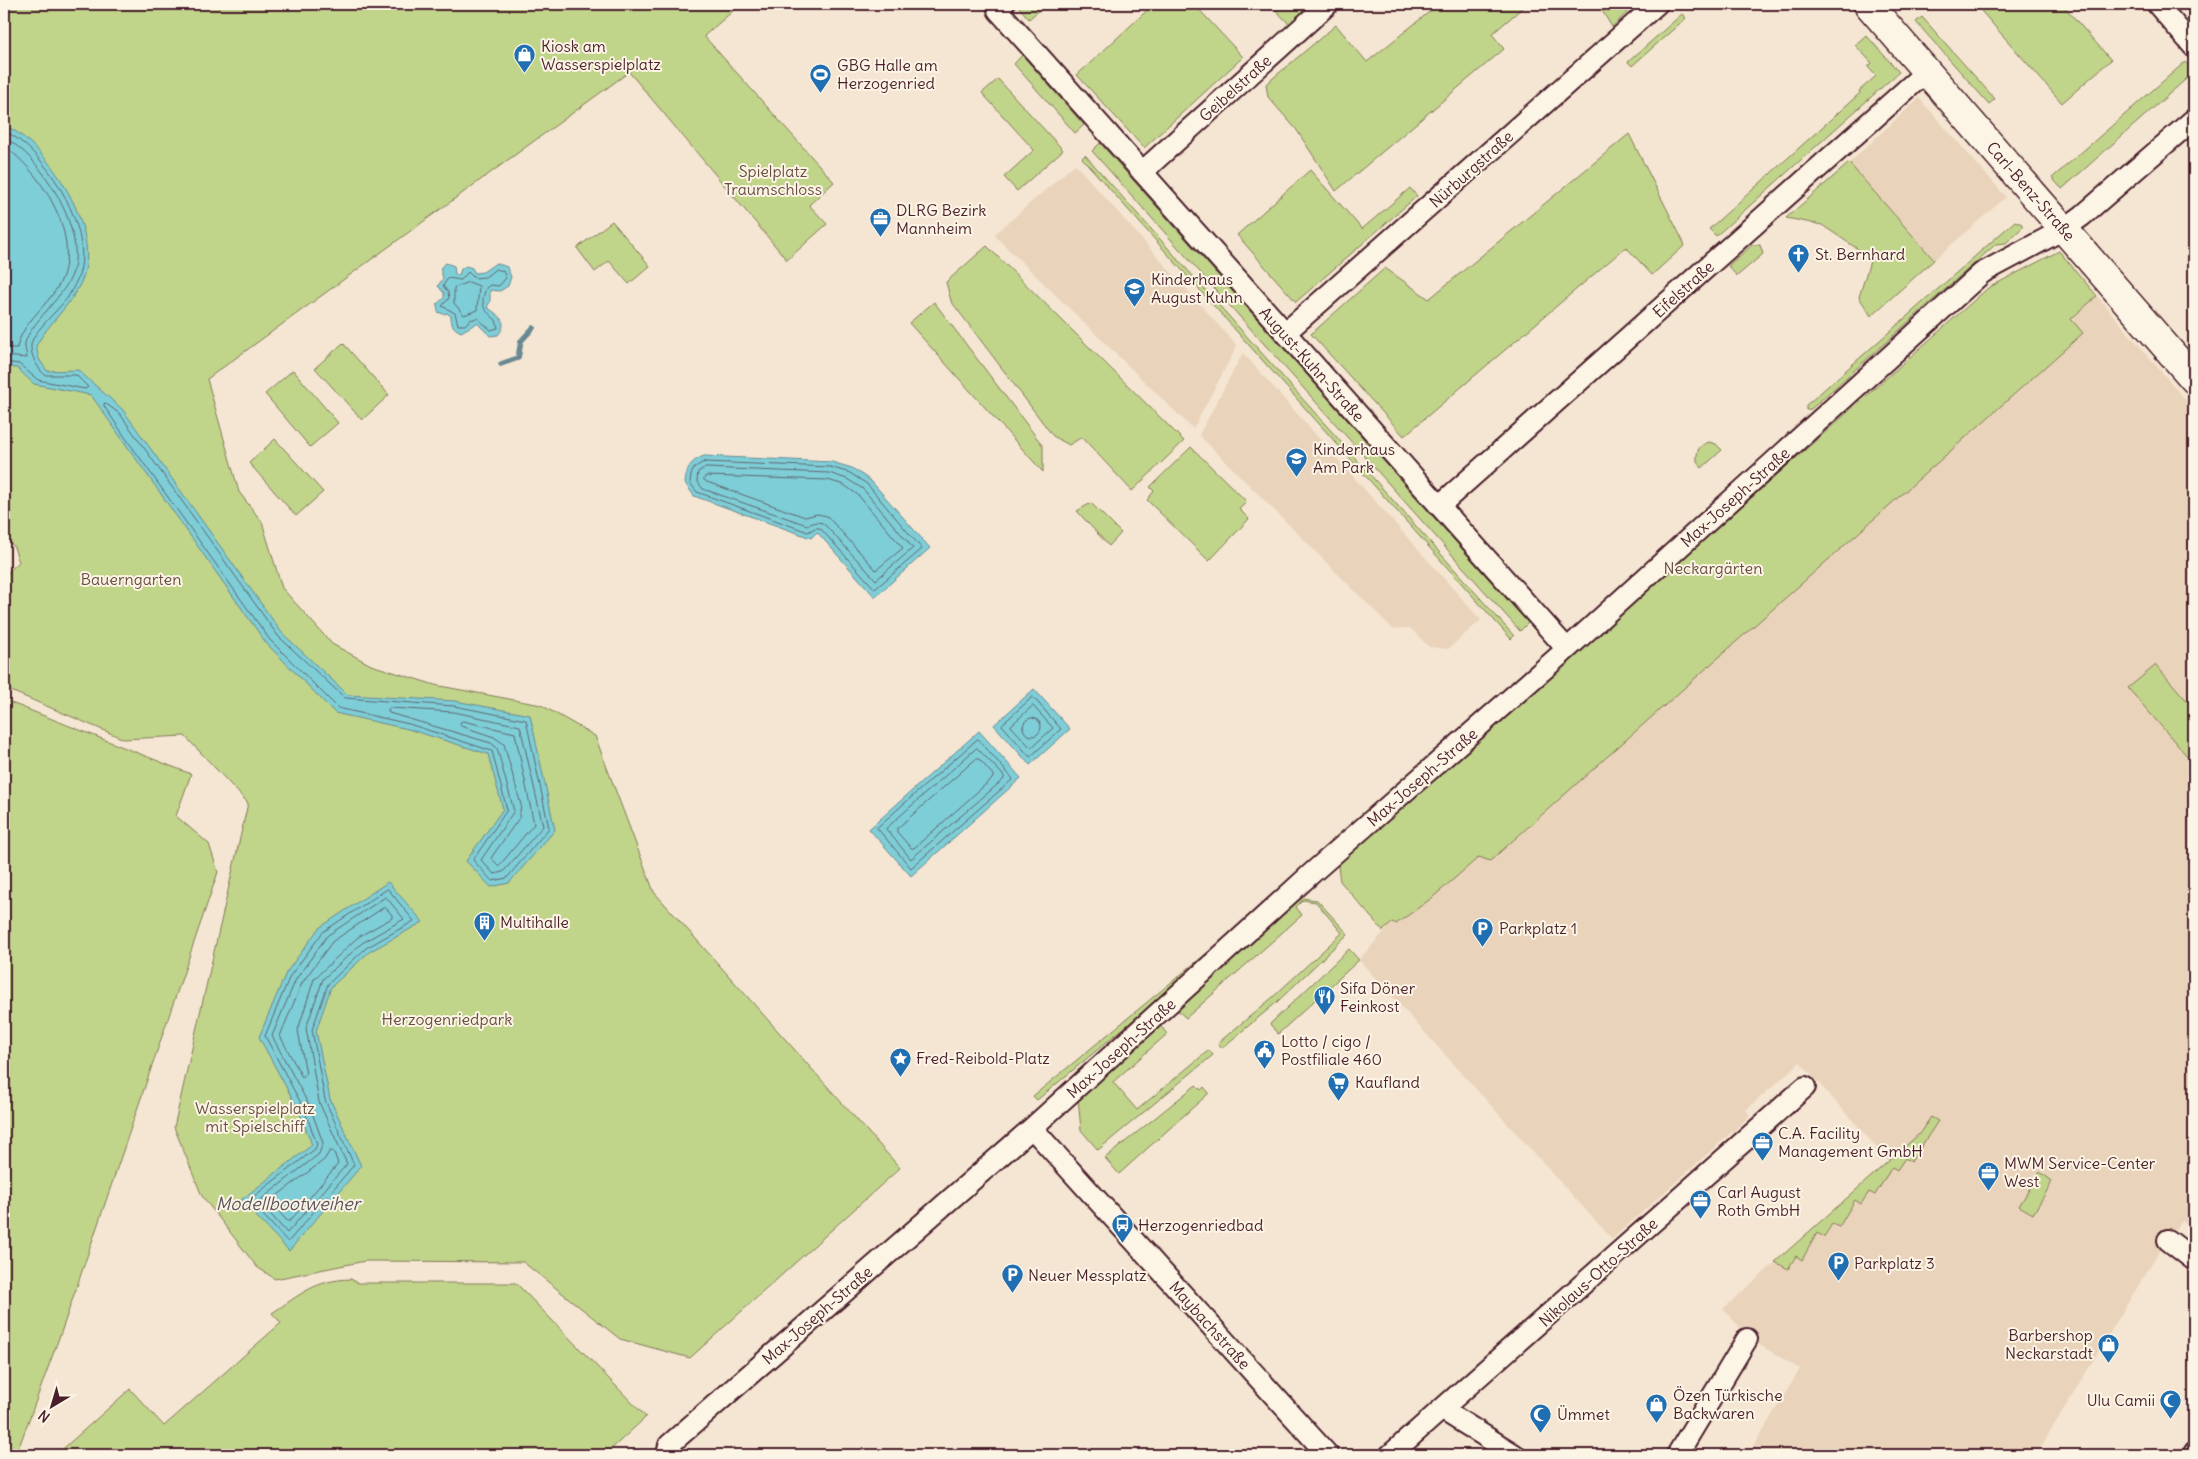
<svg xmlns="http://www.w3.org/2000/svg" width="2198" height="1459" viewBox="0 0 2198 1459" font-family="Delius,sans-serif">
<style>
.built{fill:#ead3bb}
.green{fill:#c0d48a;stroke:#857a5a}
.water{fill:#7eced7;stroke:#698892}
.lines{fill:none;stroke-linecap:round;stroke-linejoin:round}
.shore{stroke:#5f6570;stroke-width:1}
.stream{stroke:#698892;stroke-width:5.5}
.street-casing{stroke:#4a1f2b;stroke-width:24}
.secondary-casing{stroke:#4a1f2b;stroke-width:31}
.street{stroke:#fcf5e5;stroke-width:20}
.secondary{stroke:#fcf5e5;stroke-width:28}
.labels{text-anchor:middle;stroke-width:4;stroke-linejoin:round;paint-order:stroke}
.poi-label{font-size:16px;fill:#4a1f2b;stroke:#fcf5e5;text-anchor:start}
.street-label{font-size:16px;fill:#4a1f2b;stroke:#fcf5e5}
.park-label{font-size:16px;fill:#684c43;stroke:#fcf5e5}
.water-label{font-size:18px;font-style:italic;fill:#5a545f;stroke:#fcf5e5}
</style>
<rect width="100%" height="100%" fill="#f4e6d2"/>
<filter id="ink" filterUnits="userSpaceOnUse"><feTurbulence type="fractalNoise" baseFrequency=".02" numOctaves="2"/><feDisplacementMap in="SourceGraphic" scale="10" xChannelSelector="R" yChannelSelector="G"/><feConvolveMatrix kernelMatrix="1 2 1 2 8 2 1 2 1" color-interpolation-filters="sRGB"/></filter>
<g filter="url(#ink)">
<!-- built -->
<path class="built" d="M 1919,98 L 2006,197 L 1934,260 L 1849,163 Z
M 1075,164 L 1237,346 L 1193,429 L 994,235 Z
M 2097,296 L 2194,410 L 2194,1230 L 2182,1221 L 2155,1258 L 2036,1455 L 1748,1455 L 1800,1369 L 1753,1341 L 1723,1309 L 1889,1161 L 1800,1062 L 1746,1110 L 1750,1116 L 1612,1239 L 1359,960 L 1393,922 Z
M 1243,353 L 1481,620 L 1448,649 L 1429,647 L 1410,628 L 1393,629 L 1199,435 Z"/>
<!-- green -->
<path class="green" d="M 4,4 L 741,4 L 704,36 L 834,182 L 809,205 L 827,224 L 787,260 L 629,72 L 207,379 L 239,492 L 262,522 L 282,588 L 332,644 L 371,665 L 435,685 L 541,705 L 595,736 L 654,892 L 900,1168 L 690,1358 L 620,1339 L 523,1262 L 365,1261 L 275,1279 L 257,1267 L 202,1196 L 174,1127 L 248,803 L 185,736 L 124,739 L 4,688 L 4,576 L 19,562 L 14,547 L 4,535 Z
M 1020,4 L 1046,4 L 1029,19 L 1018,6 Z
M 1154,4 L 1194,4 L 1243,57 L 1144,148 L 1077,75 Z
M 1270,4 L 1313,4 L 1290,25 Z
M 1439,4 L 1527,4 L 1492,34 L 1504,49 L 1336,191 L 1296,129 L 1268,97 L 1266,84 L 1336,25 L 1367,62 Z
M 1598,4 L 1636,4 L 1612,27 Z
M 1975,4 L 2011,4 L 2014,6 L 2016,4 L 2062,4 L 2111,60 L 2062,103 Z
M 1682,14 L 1686,18 L 1632,66 L 1628,62 Z
M 1922,17 L 1995,99 L 1989,104 L 1916,22 Z
M 1866,35 L 1899,72 L 1716,236 L 1709,229 L 1860,93 L 1859,91 L 1876,76 L 1868,67 L 1872,63 L 1855,45 Z
M 1022,55 L 1084,125 L 1075,133 L 1014,64 Z
M 2185,62 L 2194,72 L 2062,189 L 2052,178 Z
M 998,79 L 1063,150 L 1017,191 L 1004,177 L 1034,150 L 982,93 Z
M 1629,134 L 1685,245 L 1652,275 L 1626,247 L 1404,436 L 1311,334 L 1385,268 L 1429,299 Z
M 1100,143 L 1528,623 L 1520,631 L 1092,151 Z
M 1085,155 L 1514,636 L 1511,639 L 1082,158 Z
M 1849,163 L 1934,260 L 1871,316 L 1859,297 L 1871,258 L 1822,225 L 1786,218 Z
M 1310,170 L 1362,229 L 1410,188 L 1417,196 L 1296,302 L 1237,235 Z
M 612,221 L 650,266 L 629,284 L 609,261 L 595,272 L 577,248 Z
M 2015,221 L 2022,224 L 2022,228 L 2006,243 L 1996,244 L 1811,409 L 1806,410 L 1806,405 L 1811,401 Z
M 1752,245 L 1760,245 L 1763,254 L 1737,276 L 1728,266 Z
M 987,246 L 1184,441 L 1132,491 L 1082,437 L 1069,445 L 1053,436 L 951,301 L 946,282 Z
M 2059,251 L 2097,296 L 2071,319 L 2083,333 L 1490,861 L 1479,857 L 1432,898 L 1396,924 L 1393,922 L 1383,931 L 1340,881 L 1338,867 L 1340,862 L 1988,288 Z
M 934,302 L 1043,446 L 1043,472 L 909,323 Z
M 343,343 L 389,395 L 362,420 L 315,368 Z
M 293,370 L 338,423 L 310,447 L 265,394 Z
M 275,439 L 323,492 L 296,516 L 249,463 Z
M 1709,442 L 1716,444 L 1722,450 L 1702,468 L 1697,461 C 1696,451 1699,445 1709,442 Z
M 1191,447 L 1247,502 L 1239,509 L 1249,519 L 1209,561 L 1147,500 L 1154,491 L 1150,487 Z
M 1091,503 L 1121,533 L 1109,546 L 1077,511 Z
M 2156,665 L 2188,702 L 2194,697 L 2194,780 L 2188,773 L 2194,764 L 2128,688 Z
M 4,700 L 191,774 L 176,816 L 209,844 L 218,872 L 63,1327 L 16,1455 L 4,1452 Z
M 1302,898 L 1317,900 L 1348,934 L 1277,1002 L 1222,1048 L 1218,1043 L 1273,997 L 1342,933 L 1316,902 L 1303,900 L 1296,907 L 1302,915 L 1186,1018 L 1177,1010 Z
M 1247,920 L 1250,923 L 1037,1100 L 1033,1096 Z
M 1349,949 L 1359,960 L 1278,1034 L 1270,1024 Z
M 1160,1025 L 1167,1034 L 1113,1082 L 1137,1110 L 1209,1050 L 1213,1055 L 1098,1150 L 1081,1130 L 1078,1098 Z
M 1196,1085 L 1201,1090 L 1204,1087 L 1209,1093 L 1119,1174 L 1105,1158 Z
M 1931,1117 L 1938,1121 L 1911,1162 L 1905,1158 L 1897,1170 L 1892,1167 L 1875,1195 L 1869,1192 L 1861,1204 L 1855,1200 L 1839,1227 L 1832,1224 L 1824,1237 L 1817,1233 L 1802,1260 L 1796,1256 L 1788,1269 L 1775,1262 L 1919,1134 Z
M 2040,1172 L 2051,1180 L 2051,1184 L 2033,1214 L 2019,1206 Z
M 351,1279 L 358,1283 L 516,1283 L 646,1417 L 608,1452 L 610,1455 L 56,1455 L 130,1389 L 164,1426 L 281,1323 L 272,1313 C 301,1294 315,1280 351,1279 Z"/>
<!-- water -->
<path class="water" d="M 4,125 C 49,145 103,231 82,280 C 71,306 49,322 36,346 L 39,359 L 47,371 L 78,370 L 123,410 L 282,633 L 348,695 L 455,701 L 530,715 L 555,830 L 509,883 L 491,887 L 466,861 L 503,809 L 488,754 L 408,729 L 335,713 L 266,643 L 91,395 L 34,384 L 17,368 L 4,367 Z
M 446,263 L 454,266 L 455,274 L 459,275 L 461,269 L 466,266 L 472,268 L 475,273 L 483,272 L 496,263 L 507,267 L 511,277 L 508,286 L 500,291 L 490,290 L 490,302 L 487,307 C 498,315 510,322 498,335 L 490,336 L 477,323 L 461,332 C 453,328 451,325 451,316 L 447,313 L 443,314 L 438,312 L 437,304 L 444,298 L 444,293 L 438,286 L 443,278 L 440,268 Z
M 704,456 L 832,462 L 852,468 L 871,481 L 930,548 L 875,597 L 817,532 L 811,538 L 694,496 L 685,483 C 687,468 689,462 704,456 Z
M 1034,689 L 1070,729 L 1030,765 L 994,725 Z
M 979,731 L 1021,778 L 911,876 L 869,829 Z
M 388,882 L 423,922 L 369,952 L 331,987 L 316,1031 L 330,1099 L 361,1166 L 289,1251 L 241,1200 L 312,1145 L 299,1111 L 259,1037 L 286,973 L 319,928 Z"/>
<g class="lines">
<!-- shore -->
<path class="shore" d="M 4,131 C 46,149 98,235 77,280 C 74,286 71,292 68,297 C 59,310 33,331 31,345 C 30,355 38,369 45,375 L 76,375 L 88,387 L 85,389 L 38,380 L 19,364 L 4,362
M 4,138 C 42,155 90,236 71,277 C 61,299 30,324 25,343 C 24,348 27,353 27,358 L 4,356
M 4,146 C 43,173 86,242 57,288 C 44,309 22,323 17,348 L 4,348
M 496,269 L 503,271 L 506,278 L 499,286 L 490,285 L 486,288 C 480,305 483,309 496,320 L 498,328 L 491,330 L 477,318 L 470,320 L 465,325 L 458,325 L 455,313 L 442,306 L 449,298 L 448,292 L 443,286 L 448,278 L 461,280 L 468,272 L 474,278 L 485,277 Z
M 469,282 L 479,286 L 477,310 L 464,315 L 454,303 L 454,288 Z
M 105,403 L 120,414 L 278,636 L 345,698 L 454,706 L 526,720 L 549,828 L 507,878 L 492,881 L 473,860 L 507,810 L 492,751 L 409,724 L 338,708 L 270,640 L 125,437 L 104,406 Z
M 705,462 L 830,467 L 850,473 L 867,484 L 922,549 L 875,589 L 820,528 L 815,528 L 808,532 L 697,492 L 690,483 C 691,471 693,466 705,462 Z
M 706,468 L 829,473 L 847,479 L 863,489 L 913,548 L 876,580 L 823,523 L 816,522 L 807,525 L 703,489 L 697,481 L 698,472 Z
M 706,476 L 828,480 L 844,485 L 858,495 L 903,548 L 876,570 L 827,516 L 817,514 L 805,517 L 707,482 L 704,480 Z
M 1033,697 L 1061,729 L 1030,757 L 1002,725 Z
M 1033,706 L 1053,728 L 1031,748 L 1011,726 Z
M 390,708 L 454,712 L 520,726 L 543,826 L 503,872 L 494,874 L 481,860 L 514,811 L 497,748 L 491,743 L 389,713 L 388,710 Z
M1023 727a9 9 0 1 1 18 0a9 9 0 1 1-18 0Z
M 463,721 L 515,733 L 534,824 L 499,866 L 491,858 L 519,818 L 521,805 L 504,744 L 494,737 L 461,726 L 460,723 Z
M 978,739 L 1013,779 L 911,868 L 877,828 Z
M 977,748 L 1004,776 L 1004,779 L 911,859 L 886,829 Z
M 976,759 L 979,759 L 993,775 L 993,778 L 914,848 L 911,848 L 897,832 L 897,829 Z
M 388,889 L 414,921 L 366,948 L 328,984 L 312,1030 L 325,1100 L 354,1165 L 288,1242 L 249,1200 L 315,1149 L 317,1144 L 304,1109 L 265,1036 L 290,976 L 323,932 Z
M 386,897 L 404,919 L 362,943 L 323,979 L 306,1028 L 319,1102 L 347,1164 L 287,1233 L 259,1201 L 319,1154 L 323,1143 L 310,1107 L 272,1036 L 296,979 L 327,936 Z
M 385,907 L 392,915 L 392,918 L 358,937 L 314,979 L 298,1030 L 306,1074 L 302,1077 L 280,1036 L 302,983 L 332,942 Z
M 330,1151 L 334,1152 L 338,1164 L 290,1221 L 287,1221 L 270,1201 L 324,1160 Z"/>
<!-- stream -->
<path class="stream" d="M 501,364 L 518,358 L 521,341 L 533,328"/>
<defs>
<path id="street" d="M 1004,4 L 998,10 L 1567,649
M 2157,4 L 2194,47
M 1142,172 L 1328,4
M 1285,333 L 1657,4
M 1439,506 L 1927,71
M 1032,1128 L 1328,1455
M 2168,1240 L 2194,1260
M 1443,1410 L 1515,1455
M 667,1455 L 669,1445 L 1032,1128 L 1312,873 L 1567,649 L 1982,273 L 2064,229 L 2082,216 L 2194,119
M 1390,1455 L 1805,1087
M 1677,1455 L 1747,1339
M 2193,1455 L 2194,1453"/>
<path id="secondary" d="M 1868,4 L 2194,379"/>
</defs>
<!-- street casing -->
<use href="#street" class="street-casing"/>
<!-- secondary casing -->
<use href="#secondary" class="secondary-casing"/>
<!-- street -->
<use href="#street" class="street"/>
<!-- secondary -->
<use href="#secondary" class="secondary"/>
</g>
</g>
<!-- icons -->
<defs>
<symbol id="shop-pin" viewBox="-11 -11 22 30"><path d="M0 17L-7.5 6A9.5 9.5 0 1 1 7.5 6Z" fill="#1f6fb2" stroke="#fcf5e5"/><path d="M-5-2.5h2.3a2.7 3.5 0 0 1 5.4 0H5L5.5 6h-11ZM-1.5-2.5h3a1.5 2.3 0 0 0-3 0Z" fill="#fff"/></symbol>
<symbol id="stadium-pin" viewBox="-11 -11 22 30"><path d="M0 17L-7.5 6A9.5 9.5 0 1 1 7.5 6Z" fill="#1f6fb2" stroke="#fcf5e5"/><path d="M0-5a6.5 5 0 1 0 0 10a6.5 5 0 1 0 0-10ZM-3.5-1.8h7v3.6h-7Z" fill="#fff"/></symbol>
<symbol id="office-pin" viewBox="-11 -11 22 30"><path d="M0 17L-7.5 6A9.5 9.5 0 1 1 7.5 6Z" fill="#1f6fb2" stroke="#fcf5e5"/><path d="M-6-3h4V-5.5h4V-3h4V5H-6ZM-1-4.5V-3h2v-1.5ZM-6 0V1H6V0Z" fill="#fff"/></symbol>
<symbol id="church-pin" viewBox="-11 -11 22 30"><path d="M0 17L-7.5 6A9.5 9.5 0 1 1 7.5 6Z" fill="#1f6fb2" stroke="#fcf5e5"/><path d="M-1.2-6h2.4v3.5h3.3v2.4h-3.3V6h-2.4V-.1h-3.3v-2.4h3.3Z" fill="#fff"/></symbol>
<symbol id="school-pin" viewBox="-11 -11 22 30"><path d="M0 17L-7.5 6A9.5 9.5 0 1 1 7.5 6Z" fill="#1f6fb2" stroke="#fcf5e5"/><path d="M0-5L7-2L0 1L-7-2ZM-4 1L0 2.5L4 1V4Q0 6-4 4Z" fill="#fff"/></symbol>
<symbol id="building-pin" viewBox="-11 -11 22 30"><path d="M0 17L-7.5 6A9.5 9.5 0 1 1 7.5 6Z" fill="#1f6fb2" stroke="#fcf5e5"/><path d="M-4-6H4V6H1V3H-1V6H-4ZM-2.5-4.3h1.7v1.8h-1.7ZM.8-4.3h1.7v1.8H.8ZM-2.5-1h1.7V.8h-1.7ZM.8-1h1.7V.8H.8Z" fill="#fff"/></symbol>
<symbol id="parking-pin" viewBox="-11 -11 22 30"><path d="M0 17L-7.5 6A9.5 9.5 0 1 1 7.5 6Z" fill="#1f6fb2" stroke="#fcf5e5"/><path d="M-3.5-5.5H1a3.5 3.5 0 0 1 0 7H-1V5.5H-3.5ZM-1-3.4V-.6H.8a1.4 1.4 0 0 0 0-2.8Z" fill="#fff"/></symbol>
<symbol id="restaurant-pin" viewBox="-11 -11 22 30"><path d="M0 17L-7.5 6A9.5 9.5 0 1 1 7.5 6Z" fill="#1f6fb2" stroke="#fcf5e5"/><path d="M-5-6h1v4h1v-4h1v4h1v-4h1v5L-1.5 .5V6h-2V.5L-5-1ZM5-6V6H3V1.5H1.5Q1.5-4 5-6Z" fill="#fff"/></symbol>
<symbol id="civic-pin" viewBox="-11 -11 22 30"><path d="M0 17L-7.5 6A9.5 9.5 0 1 1 7.5 6Z" fill="#1f6fb2" stroke="#fcf5e5"/><path d="M-.6-6.5H3V-4.5H.6V-3L4-1V1h2V6H-6V1h2V-1L-.6-3ZM-1.2 2.5V6h2.4V2.5Z" fill="#fff"/></symbol>
<symbol id="sight-pin" viewBox="-11 -11 22 30"><path d="M0 17L-7.5 6A9.5 9.5 0 1 1 7.5 6Z" fill="#1f6fb2" stroke="#fcf5e5"/><path d="M0-6L1.8-2.2L6-1.7L2.9 1.2L3.7 5.4L0 3.3L-3.7 5.4L-2.9 1.2L-6-1.7L-1.8-2.2Z" fill="#fff"/></symbol>
<symbol id="supermarket-pin" viewBox="-11 -11 22 30"><path d="M0 17L-7.5 6A9.5 9.5 0 1 1 7.5 6Z" fill="#1f6fb2" stroke="#fcf5e5"/><path d="M-6-5.5h2.5l.6 2H6L4.5 2H-2.5L-4.4-4H-6ZM-1.5 3.2a1.3 1.3 0 1 0 .1 0ZM3 3.2a1.3 1.3 0 1 0 .1 0Z" fill="#fff"/></symbol>
<symbol id="bus-pin" viewBox="-11 -11 22 30"><path d="M0 17L-7.5 6A9.5 9.5 0 1 1 7.5 6Z" fill="#1f6fb2" stroke="#fcf5e5"/><path d="M-5-6H5V4H4V6H2V4H-2V6H-4V4H-5ZM-3.5-4V0h7V-4ZM-3.5 1.2v1.5H-2V1.2ZM2 1.2v1.5H3.5V1.2Z" fill="#fff"/></symbol>
<symbol id="mosque-pin" viewBox="-11 -11 22 30"><path d="M0 17L-7.5 6A9.5 9.5 0 1 1 7.5 6Z" fill="#1f6fb2" stroke="#fcf5e5"/><path d="M3.5-4.9A6 6 0 1 0 3.5 4.9A5 5 0 1 1 3.5-4.9Z" fill="#fff"/></symbol>
</defs>
<g fill-rule="evenodd">
<use href="#shop-pin" x="512" y="42" width="25" height="34"/>
<use href="#stadium-pin" x="808" y="62" width="25" height="34"/>
<use href="#office-pin" x="868" y="206" width="25" height="34"/>
<use href="#church-pin" x="1786" y="242" width="25" height="34"/>
<use href="#school-pin" x="1122" y="276" width="25" height="34"/>
<use href="#school-pin" x="1284" y="446" width="25" height="34"/>
<use href="#building-pin" x="472" y="910" width="25" height="34"/>
<use href="#parking-pin" x="1470" y="916" width="25" height="34"/>
<use href="#restaurant-pin" x="1312" y="984" width="25" height="34"/>
<use href="#civic-pin" x="1252" y="1038" width="25" height="34"/>
<use href="#sight-pin" x="888" y="1046" width="25" height="34"/>
<use href="#supermarket-pin" x="1326" y="1070" width="25" height="34"/>
<use href="#office-pin" x="1750" y="1130" width="25" height="34"/>
<use href="#office-pin" x="1976" y="1160" width="25" height="34"/>
<use href="#office-pin" x="1688" y="1188" width="25" height="34"/>
<use href="#bus-pin" x="1110" y="1212" width="25" height="34"/>
<use href="#parking-pin" x="1826" y="1250" width="25" height="34"/>
<use href="#parking-pin" x="1000" y="1262" width="25" height="34"/>
<use href="#shop-pin" x="2096" y="1332" width="25" height="34"/>
<use href="#mosque-pin" x="2158" y="1388" width="25" height="34"/>
<use href="#shop-pin" x="1644" y="1392" width="25" height="34"/>
<use href="#mosque-pin" x="1528" y="1402" width="25" height="34"/>
</g>
<g class="labels">
<!-- poi labels -->
<g class="poi-label">
<text x="541" y="52">Kiosk am<tspan x="541" dy="18">Wasserspielplatz</tspan></text>
<text x="837" y="71">GBG Halle am<tspan x="837" dy="18">Herzogenried</tspan></text>
<text x="896" y="216">DLRG Bezirk<tspan x="896" dy="18">Mannheim</tspan></text>
<text x="1815" y="260">St. Bernhard</text>
<text x="1151" y="285">Kinderhaus<tspan x="1151" dy="18">August Kuhn</tspan></text>
<text x="1313" y="455">Kinderhaus<tspan x="1313" dy="18">Am Park</tspan></text>
<text x="500" y="928">Multihalle</text>
<text x="1499" y="934">Parkplatz 1</text>
<text x="1340" y="994">Sifa Döner<tspan x="1340" dy="18">Feinkost</tspan></text>
<text x="1281" y="1047">Lotto / cigo /<tspan x="1281" dy="18">Postfiliale 460</tspan></text>
<text x="916" y="1064">Fred-Reibold-Platz</text>
<text x="1355" y="1088">Kaufland</text>
<text x="1778" y="1139">C.A. Facility<tspan x="1778" dy="18">Management GmbH</tspan></text>
<text x="2004" y="1169">MWM Service-Center<tspan x="2004" dy="18">West</tspan></text>
<text x="1717" y="1198">Carl August<tspan x="1717" dy="18">Roth GmbH</tspan></text>
<text x="1138" y="1231">Herzogenriedbad</text>
<text x="1854" y="1269">Parkplatz 3</text>
<text x="1028" y="1281">Neuer Messplatz</text>
<text x="2093" y="1341" text-anchor="end">Barbershop<tspan x="2093" dy="18">Neckarstadt</tspan></text>
<text x="1673" y="1401">Özen Türkische<tspan x="1673" dy="18">Backwaren</tspan></text>
<text x="2155" y="1406" text-anchor="end">Ulu Camii</text>
<text x="1557" y="1420">Ümmet</text>
</g>
<!-- street labels -->
<g class="street-label">
<text transform="translate(1235 88) rotate(-42)" y="6">Geibelstraße</text>
<text transform="translate(1471 169) rotate(-42)" y="6">Nürburgstraße</text>
<text transform="translate(2031 191) rotate(49)" y="6">Carl-Benz-Straße</text>
<text transform="translate(1683 289) rotate(-42)" y="6">Eifelstraße</text>
<text transform="translate(1312 364) rotate(48)" y="6">August-Kuhn-Straße</text>
<text transform="translate(1735 497) rotate(-42)" y="6">Max-Joseph-Straße</text>
<text transform="translate(1422 777) rotate(-41)" y="6">Max-Joseph-Straße</text>
<text transform="translate(1121 1048) rotate(-42)" y="6">Max-Joseph-Straße</text>
<text transform="translate(1598 1272) rotate(-42)" y="6">Nikolaus-Otto-Straße</text>
<text transform="translate(817 1315) rotate(-41)" y="6">Max-Joseph-Straße</text>
<text transform="translate(1210 1325) rotate(48)" y="6">Maybachstraße</text>
</g>
<!-- park labels -->
<g class="park-label">
<text x="773" y="177">Spielplatz<tspan x="773" dy="18">Traumschloss</tspan></text>
<text x="1713" y="574">Neckargärten</text>
<text x="131" y="585">Bauerngarten</text>
<text x="447" y="1025">Herzogenriedpark</text>
<text x="255" y="1114">Wasserspielplatz<tspan x="255" dy="18">mit Spielschiff</tspan></text>
</g>
<!-- water labels -->
<g class="water-label">
<text x="288" y="1210">Modellbootweiher</text>
</g>
</g>
<!-- margin -->
<rect width="2198" height="1459" fill="none" stroke="#fcf5e5" stroke-width="20"/>
<rect x="10" y="10" width="2178" height="1439" fill="none" stroke="#4a1f2b" stroke-width="2" filter="url(#ink)"/>
<!-- north arrow -->
<g transform="translate(52 1406) rotate(218)" stroke="#fcf5e5" stroke-width="4" paint-order="stroke">
<path d="M0-4L9 19L0 12L-9 19Z" fill="#4a1f2b"/>
<text y="-8" font-size="14" font-weight="bold" text-anchor="middle" fill="#4a1f2b">N</text>
</g>
</svg>
